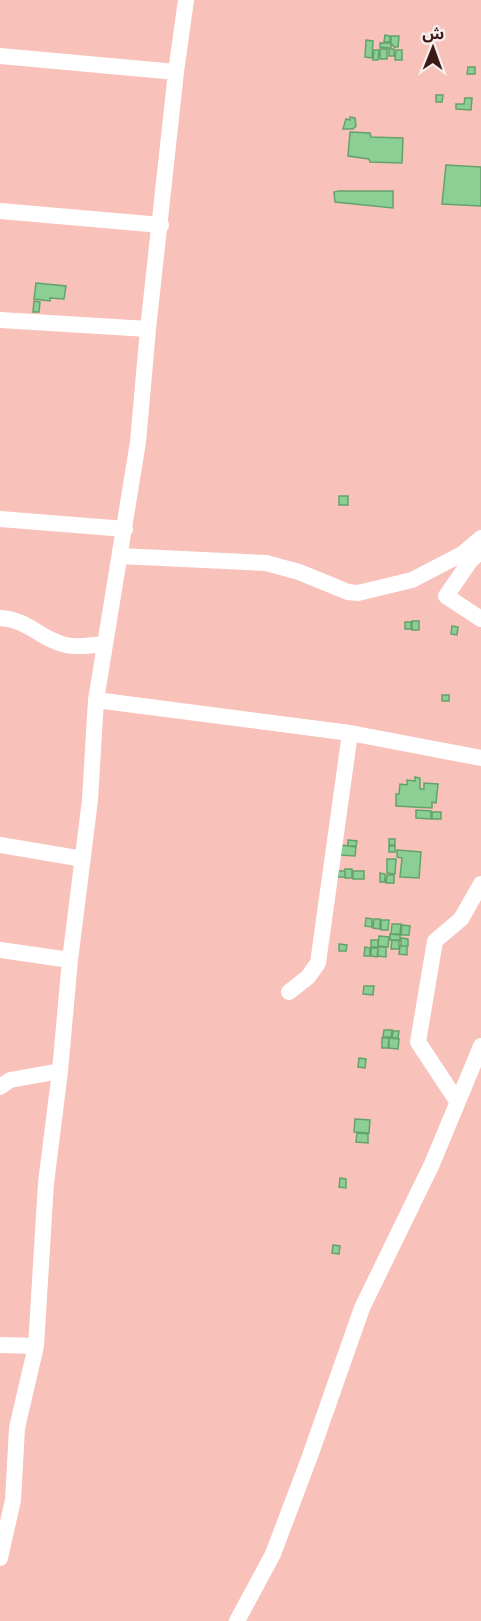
<svg xmlns="http://www.w3.org/2000/svg" width="481" height="1621" viewBox="0 0 481 1621" font-family="Helvetica,'Noto Sans Arabic',sans-serif">
<style>
.building{fill:#8ccf94;stroke:#63a36b;stroke-width:1.5}
.lines{fill:none;stroke-linecap:round;stroke-linejoin:round}
.minor{stroke:#fff;stroke-width:16}
</style>
<rect width="100%" height="100%" fill="#f8c1ba"/>
<!-- building -->
<path class="building" d="M 385,35 L 390,36 L 390,42 L 384,42 Z
M 391,36 L 399,36 L 398,47 L 394,47 L 391,43 Z
M 366,40 L 373,41 L 372,58 L 365,57 Z
M 380,43 L 391,43 L 391,49 L 394,49 L 394,56 L 389,56 L 389,48 L 380,47 Z
M 380,49 L 387,49 L 387,59 L 380,59 Z
M 374,50 L 379,50 L 378,60 L 373,60 Z
M 396,50 L 402,50 L 402,60 L 395,60 Z
M 468,67 L 475,67 L 475,74 L 467,74 Z
M 436,95 L 443,95 L 442,102 L 436,102 Z
M 465,98 L 472,98 L 471,110 L 456,109 L 456,104 L 464,104 Z
M 350,117 L 355,118 L 356,126 L 353,129 L 343,129 L 346,119 L 350,120 Z
M 350,132 L 370,133 L 371,137 L 403,138 L 402,163 L 370,162 L 369,159 L 348,156 Z
M 446,165 L 481,167 L 481,206 L 442,204 Z
M 339,191 L 393,191 L 393,208 L 335,202 L 334,192 Z
M 36,283 L 66,286 L 64,299 L 50,298 L 50,301 L 34,299 Z
M 34,301 L 40,302 L 39,312 L 33,312 Z
M 339,496 L 348,496 L 348,505 L 339,505 Z
M 412,621 L 419,621 L 419,630 L 412,630 Z
M 405,622 L 411,622 L 411,629 L 405,629 Z
M 452,626 L 458,627 L 457,635 L 451,634 Z
M 442,695 L 449,695 L 449,701 L 442,701 Z
M 415,777 L 420,778 L 420,789 L 424,789 L 424,783 L 438,784 L 436,803 L 432,802 L 432,808 L 396,806 L 396,794 L 399,794 L 400,784 L 407,785 L 407,780 L 415,781 Z
M 416,810 L 431,811 L 431,819 L 416,818 Z
M 432,812 L 441,812 L 441,819 L 432,819 Z
M 389,839 L 395,839 L 395,845 L 389,845 Z
M 348,840 L 357,841 L 356,846 L 348,846 Z
M 341,845 L 356,847 L 355,856 L 340,855 Z
M 389,846 L 395,846 L 395,852 L 389,852 Z
M 397,850 L 421,852 L 419,878 L 400,877 L 402,858 L 397,857 Z
M 387,859 L 396,859 L 395,874 L 387,873 Z
M 345,869 L 352,869 L 352,878 L 345,878 Z
M 338,871 L 345,871 L 345,877 L 338,877 Z
M 353,871 L 364,871 L 364,879 L 353,879 Z
M 380,873 L 385,874 L 385,882 L 380,882 Z
M 387,875 L 394,875 L 394,883 L 386,883 Z
M 366,918 L 372,919 L 372,927 L 365,926 Z
M 374,919 L 380,919 L 380,929 L 373,928 Z
M 381,920 L 389,920 L 388,930 L 381,930 Z
M 392,924 L 401,924 L 400,934 L 391,934 Z
M 402,925 L 410,926 L 409,935 L 401,935 Z
M 390,934 L 400,935 L 400,940 L 390,940 Z
M 379,936 L 389,937 L 388,947 L 378,946 Z
M 401,938 L 408,939 L 408,946 L 401,946 Z
M 371,940 L 378,940 L 378,947 L 371,947 Z
M 392,940 L 399,941 L 399,949 L 391,949 Z
M 339,944 L 347,945 L 346,951 L 339,951 Z
M 400,946 L 407,946 L 407,955 L 399,954 Z
M 365,947 L 370,948 L 370,956 L 364,956 Z
M 378,947 L 386,947 L 386,957 L 378,956 Z
M 371,948 L 378,948 L 377,957 L 371,956 Z
M 364,986 L 374,986 L 373,995 L 363,994 Z
M 384,1030 L 392,1030 L 391,1037 L 383,1037 Z
M 393,1031 L 399,1031 L 398,1038 L 392,1038 Z
M 382,1038 L 389,1038 L 388,1048 L 382,1048 Z
M 389,1038 L 399,1039 L 398,1049 L 389,1048 Z
M 359,1058 L 366,1059 L 365,1068 L 358,1067 Z
M 355,1119 L 370,1120 L 369,1133 L 354,1132 Z
M 357,1133 L 368,1134 L 368,1143 L 356,1142 Z
M 340,1178 L 346,1179 L 346,1188 L 339,1187 Z
M 333,1245 L 340,1246 L 339,1254 L 332,1253 Z"/>
<g class="lines">
<!-- minor -->
<path class="minor" d="M 0,56 L 176,72
M 0,211 L 161,225
M 0,320 L 148,329
M 0,519 L 125,529
M 481,551 L 471,560 L 446,596 L 481,619
M 120,556 L 266,563 L 299,572 L 348,592 L 358,593 L 412,580 L 462,554 L 481,538
M 0,618 C 28,619 41,640 66,645 C 78,648 92,645 105,644
M 96,700 L 350,733 L 481,758
M 0,845 L 83,859
M 0,950 L 70,960
M 289,992 L 308,977 L 318,963 L 350,733
M 0,1087 L 10,1080 L 60,1071
M 457,1101 L 418,1042 L 435,941 L 461,919 L 481,884
M 0,1345 L 36,1346
M 0,1558 L 13,1500 L 17,1428 L 36,1346 L 46,1183 L 60,1071 L 70,960 L 90,800 L 96,700 L 138,442 L 148,329 L 176,72 L 186,0
M 237,1621 L 273,1554 L 310,1456 L 362,1308 L 432,1164 L 481,1046"/>
</g>
<!-- north arrow -->
<g transform="translate(433 48) rotate(1)" stroke="#f8efed" stroke-width="4.5" paint-order="stroke">
<path d="M0-4.5L10 22L0 15L-10 22Z" fill="#3b1a17"/>
<text y="-9" font-size="16" font-weight="bold" text-anchor="middle" fill="#3b1a17">ش</text>
</g>
</svg>
